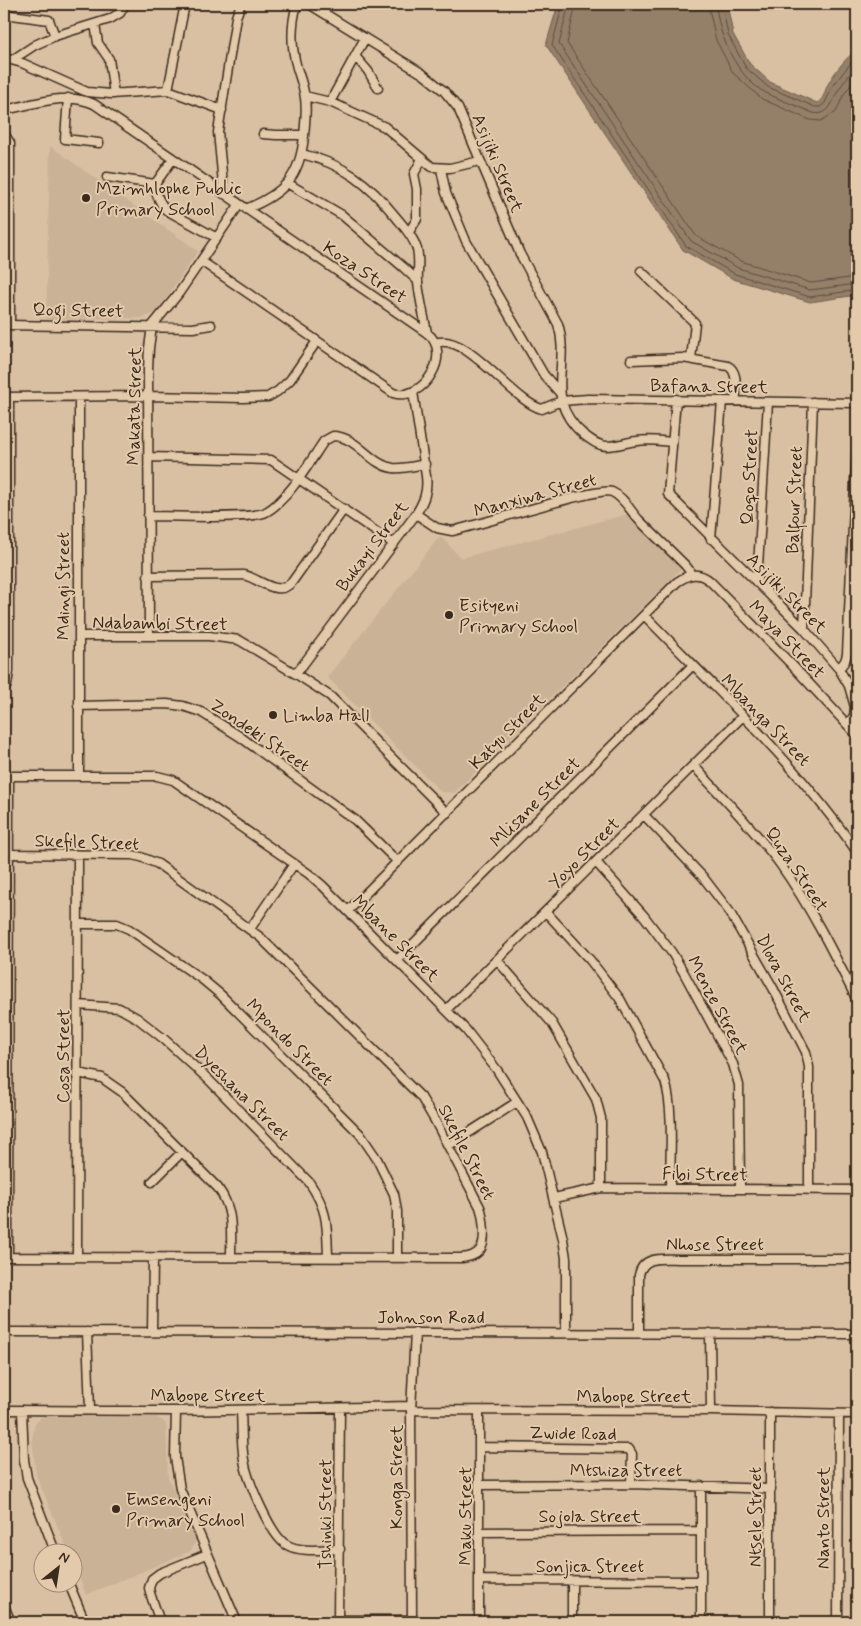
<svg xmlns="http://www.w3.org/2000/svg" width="861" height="1626" viewBox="0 0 861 1626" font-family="Mynerve,sans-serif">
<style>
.built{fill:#cab296}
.water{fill:#947f69;stroke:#705d4b}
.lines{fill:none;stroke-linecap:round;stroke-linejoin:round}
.shore{stroke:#5f4c3c;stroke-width:1}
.street-casing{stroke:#3b2a1e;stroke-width:11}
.street{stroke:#e3caab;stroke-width:8}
.poi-dot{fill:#3b2a1e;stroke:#e3caab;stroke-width:2}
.labels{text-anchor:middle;stroke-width:4;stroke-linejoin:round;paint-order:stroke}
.street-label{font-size:18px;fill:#3b2a1e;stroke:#e3caab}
.poi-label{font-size:18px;fill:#3b2a1e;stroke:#e3caab;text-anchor:start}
</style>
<rect width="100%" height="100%" fill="#d9c0a3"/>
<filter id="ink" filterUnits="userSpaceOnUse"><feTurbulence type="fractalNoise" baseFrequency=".02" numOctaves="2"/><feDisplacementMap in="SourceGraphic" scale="10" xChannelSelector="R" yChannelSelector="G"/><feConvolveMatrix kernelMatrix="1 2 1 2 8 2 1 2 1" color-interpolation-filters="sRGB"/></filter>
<g filter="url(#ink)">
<!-- built -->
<path class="built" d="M 50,146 L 198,251 L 157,312 L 143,318 L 46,319 Z
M 628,514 L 683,567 L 454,793 L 441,792 L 327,677 L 440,536 L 461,558 Z
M 43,1416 L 156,1417 L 162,1420 L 166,1424 L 168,1477 L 196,1540 L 191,1551 L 86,1595 L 73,1562 L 72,1554 L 69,1553 L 36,1475 L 32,1438 L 35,1423 Z"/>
<!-- water -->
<path class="water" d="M 558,4 L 727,4 L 733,34 L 750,64 L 770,82 L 817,103 C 824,99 824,93 827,86 C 833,74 846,57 857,50 L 857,295 L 810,302 L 733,279 L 683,250 L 546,45 Z"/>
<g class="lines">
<!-- shore -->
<path class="shore" d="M 563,4 L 552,45 L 686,246 L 735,274 L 810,297 L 857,290
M 569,4 L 559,44 L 691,241 L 738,268 L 810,290 L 857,284
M 576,4 L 567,43 L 696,236 L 741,261 L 811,283 L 857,277
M 708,4 L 716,40 L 733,73 L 762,99 L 810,120 L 821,121 L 836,112 L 844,94 L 857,77
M 716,4 C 718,35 737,78 766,93 C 780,100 798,106 813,113 C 831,117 832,99 840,88 C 845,80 851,72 857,65
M 722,4 L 728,35 L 746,68 L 768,87 L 815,107 L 820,107 L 825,103 L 832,87 L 857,55"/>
<defs>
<path id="street" d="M 309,4 L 423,74 L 444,91 L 458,108 L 520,254 L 558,324 C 571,366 542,399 584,435 C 591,440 598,446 607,446 C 617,446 627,442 637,441 C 649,439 660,441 672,442
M 4,14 L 49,20 L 55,36
M 95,24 L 98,43 L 109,59 L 114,94
M 355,56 L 368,71 L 378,88
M 4,58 L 22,63 L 87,92 L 111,94 L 168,90 L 222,110
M 12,60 L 35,45 L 55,36 L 110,19 L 120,13 L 125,4
M 168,90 L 185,4
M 305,96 L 330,102 L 385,127 L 432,167 L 450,168 L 480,161
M 68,98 L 65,139 L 99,143
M 330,102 L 365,38
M 4,110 C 32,105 67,91 94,104 L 427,333 C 454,353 423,403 393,393 L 201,261
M 4,133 L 10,143 L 10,325
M 263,134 L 276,135 L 304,135
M 302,154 C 344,164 369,184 396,217 C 404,227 413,236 417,249 C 420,261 417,272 418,283 C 420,300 424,316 427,333
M 173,159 L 155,184 C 155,193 160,203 166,210 L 217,238
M 441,169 L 446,193 L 466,241 L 544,375 L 560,393
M 107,177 L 155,184
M 287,183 L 342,215 L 403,267 L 418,281
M 224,194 L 218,132 L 236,17 L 241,4
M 246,209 C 283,194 300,178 304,136 C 305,123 307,111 305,98 C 304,88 300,78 297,68 C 291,47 291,25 297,4
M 409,232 L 417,219 L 417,189 L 414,174 L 422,159
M 641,271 L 695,323 L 691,359
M 4,325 L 193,328 L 211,325
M 436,343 C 467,332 513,402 542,409 L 561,401 L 588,399 L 857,403
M 631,360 L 683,358 L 728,366 C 739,372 735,390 736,401
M 4,397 L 148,396 L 243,398 L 268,397 L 278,391 L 290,380 L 317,341
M 79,397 L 79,775
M 676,399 L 668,494 L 804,629 L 839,669 L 849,686 L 855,707 L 854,716 L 848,724
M 149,457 L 271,460 L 394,544
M 416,514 L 437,528 L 452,531 C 477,526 599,486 612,492 C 624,497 630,511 639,520 C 654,535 670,550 685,565 L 689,570 L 690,574
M 148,516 C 169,516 252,520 266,512 C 289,499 309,463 324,441 L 333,436 C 357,436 370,465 393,468 C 403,469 414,466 425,464
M 711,539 L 722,401
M 148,576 L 244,575 C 260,579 278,598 292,582 L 344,509
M 757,583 L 768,402
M 644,615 C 718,691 797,764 857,852
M 804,629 L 813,402
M 79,636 L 209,636 L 239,640 L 296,674 L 330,696 L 447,813
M 149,636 L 148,370 L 149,348 L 152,326 L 179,293 L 239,205
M 839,669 L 845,661 L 847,654 L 857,441
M 296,674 L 416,514 C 424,501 428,491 426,476 L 413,392
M 4,690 L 7,685 L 9,672 L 9,397
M 78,706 L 167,704 L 183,706 L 201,712 L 239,736 L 355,820 L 398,862
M 694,766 C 723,798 754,829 780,864 C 810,906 834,954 857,1000
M 4,776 L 157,776 L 173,780 L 309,874 L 323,886 L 466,1030 L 497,1070 L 527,1117 L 542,1152 L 563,1239 L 566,1258 L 566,1333
M 644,815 L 703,877 L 729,911 L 773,988 L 806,1052 L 809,1067 L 809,1190
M 4,854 L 132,855 L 141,857 L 158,864 L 260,937 L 421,1097 L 434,1119 L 480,1207 C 483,1216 487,1241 480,1250 C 475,1256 469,1257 462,1258 L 4,1257
M 596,862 L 644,916 L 672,953 L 684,973 L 733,1064 L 739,1085 L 740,1189
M 348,911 L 677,582 C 689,574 698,571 710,581 L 791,664 L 857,735
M 546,912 L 590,960 L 620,999 L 665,1081 C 674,1109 670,1158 670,1188
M 78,924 L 117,924 L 129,929 L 203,980 L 221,995 L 360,1134 L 377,1159 L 394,1194 L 397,1211 L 397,1258
M 250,929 L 294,864
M 397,960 L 693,665
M 497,960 L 552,1023 L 596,1099 L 601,1118 L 601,1188
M 78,1005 L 119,1008 L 137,1018 L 164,1039 L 208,1079 L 309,1182 C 328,1210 327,1224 328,1257
M 446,1010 L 743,716
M 78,1073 L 102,1078 L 122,1092 L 218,1188 C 234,1210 231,1231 231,1257
M 448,1146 L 517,1102
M 152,1182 L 182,1152
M 554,1198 L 601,1188 L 857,1190
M 8,1256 L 9,776
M 77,1257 L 78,855
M 4,1332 L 857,1334
M 87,1332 L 90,1410
M 152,1332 L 153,1258
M 639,1332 L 639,1275 C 643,1255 664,1259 679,1259 L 857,1259
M 710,1333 L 711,1411
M 4,1410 L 176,1411 L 411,1406
M 22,1410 L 24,1460 L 27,1478 L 56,1554
M 241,1410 C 242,1427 241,1444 244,1460 C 247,1479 271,1537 287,1545 C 301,1553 324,1549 340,1549
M 411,1410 L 711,1411 L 857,1414
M 176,1411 L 175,1457 L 180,1489 L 237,1622
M 480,1447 L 629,1449 L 632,1454 L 631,1484
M 480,1485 L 631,1484 L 771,1489
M 480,1532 L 700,1531
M 480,1580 L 701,1581
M 572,1582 L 572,1622
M 69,1584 L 85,1622
M 4,1606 L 11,1622
M 338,1620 L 340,1408
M 160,1622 L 150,1593 L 149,1588 L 152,1579 L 160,1573 L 207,1554
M 329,1622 L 338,1620 L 412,1620
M 412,1622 L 411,1410 L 415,1332
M 479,1622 L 479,1411
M 701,1622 L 701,1486
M 770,1622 L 770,1412
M 838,1622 L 839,1414"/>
</defs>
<!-- street casing -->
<use href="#street" class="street-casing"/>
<!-- street -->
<use href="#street" class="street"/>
</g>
</g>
<!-- markers -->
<g class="poi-dot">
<circle cx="86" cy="198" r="5"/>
<circle cx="449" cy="615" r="5"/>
<circle cx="273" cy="715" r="5"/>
<circle cx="116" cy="1509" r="5"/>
</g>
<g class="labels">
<!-- street labels -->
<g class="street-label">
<text transform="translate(498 163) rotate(67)" y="6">Asijiki Street</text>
<text transform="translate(365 272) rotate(34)" y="6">Koza Street</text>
<text transform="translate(78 310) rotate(1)" y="6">Qogi Street</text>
<text transform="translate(709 386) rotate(1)" y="6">Bafana Street</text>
<text transform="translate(134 406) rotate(-89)" y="6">Makata Street</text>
<text transform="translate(749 477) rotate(-87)" y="6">Qoqo Street</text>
<text transform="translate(535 495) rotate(-15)" y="6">Manxiwa Street</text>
<text transform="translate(794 500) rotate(-88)" y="6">Balfour Street</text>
<text transform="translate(372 546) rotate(-53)" y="6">Bukayi Street</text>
<text transform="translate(63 586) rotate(-90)" y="6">Mdingi Street</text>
<text transform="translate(787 593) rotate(45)" y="6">Asijiki Street</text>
<text transform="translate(160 623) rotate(1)" y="6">Ndabambi Street</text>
<text transform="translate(787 639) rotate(46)" y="6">Maya Street</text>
<text transform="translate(766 720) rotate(46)" y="6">Mbanga Street</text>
<text transform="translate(507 731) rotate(-45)" y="6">Katyu Street</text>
<text transform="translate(260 735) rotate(34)" y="6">Zondeki Street</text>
<text transform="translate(535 802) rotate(-45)" y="6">Mlisane Street</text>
<text transform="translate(87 842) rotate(2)" y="6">Skefile Street</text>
<text transform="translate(584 853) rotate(-45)" y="6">Yoyo Street</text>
<text transform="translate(797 869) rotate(56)" y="6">Quza Street</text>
<text transform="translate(396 938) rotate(45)" y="6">Mbane Street</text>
<text transform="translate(784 978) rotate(62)" y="6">Dlova Street</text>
<text transform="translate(718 1005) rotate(62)" y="6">Menze Street</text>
<text transform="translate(290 1042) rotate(45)" y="6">Mpondo Street</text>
<text transform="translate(63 1056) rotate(-90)" y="6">Cosa Street</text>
<text transform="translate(242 1093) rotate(45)" y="6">Dyeshana Street</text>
<text transform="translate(467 1152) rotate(63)" y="6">Skefile Street</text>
<text transform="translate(705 1174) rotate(1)" y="6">Fibi Street</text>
<text x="715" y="1250">Nhose Street</text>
<text x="431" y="1323">Johnson Road</text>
<text x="208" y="1401">Mabope Street</text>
<text x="634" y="1402">Mabope Street</text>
<text transform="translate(573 1433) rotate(1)" y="6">Zwide Road</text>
<text x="626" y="1476">Mtshiza Street</text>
<text transform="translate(396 1477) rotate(-90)" y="6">Konga Street</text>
<text transform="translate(325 1514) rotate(-90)" y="6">Tshinki Street</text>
<text transform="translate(465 1516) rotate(-90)" y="6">Maku Street</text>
<text x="590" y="1522">Sojola Street</text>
<text transform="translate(755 1517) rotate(-90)" y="6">Ntsele Street</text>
<text transform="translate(823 1518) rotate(-90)" y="6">Nanto Street</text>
<text x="590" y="1572">Sonjica Street</text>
</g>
<!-- poi labels -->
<g class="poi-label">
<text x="96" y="194">Mzimhlophe Public<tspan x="96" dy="21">Primary School</tspan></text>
<text x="459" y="611">Esityeni<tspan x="459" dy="21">Primary School</tspan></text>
<text x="283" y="721">Limba Hall</text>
<text x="126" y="1505">Emsengeni<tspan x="126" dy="21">Primary School</tspan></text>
</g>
</g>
<!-- margin -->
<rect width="861" height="1626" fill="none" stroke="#e3caab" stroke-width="20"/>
<rect x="10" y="10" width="841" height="1606" fill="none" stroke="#3b2a1e" stroke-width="2" filter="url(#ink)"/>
<!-- north arrow -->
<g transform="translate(58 1568) rotate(30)"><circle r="24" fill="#e3caab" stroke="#a08a73"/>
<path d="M0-4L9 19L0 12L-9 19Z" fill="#3b2a1e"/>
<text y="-8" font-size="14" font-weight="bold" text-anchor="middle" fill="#3b2a1e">N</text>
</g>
</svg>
